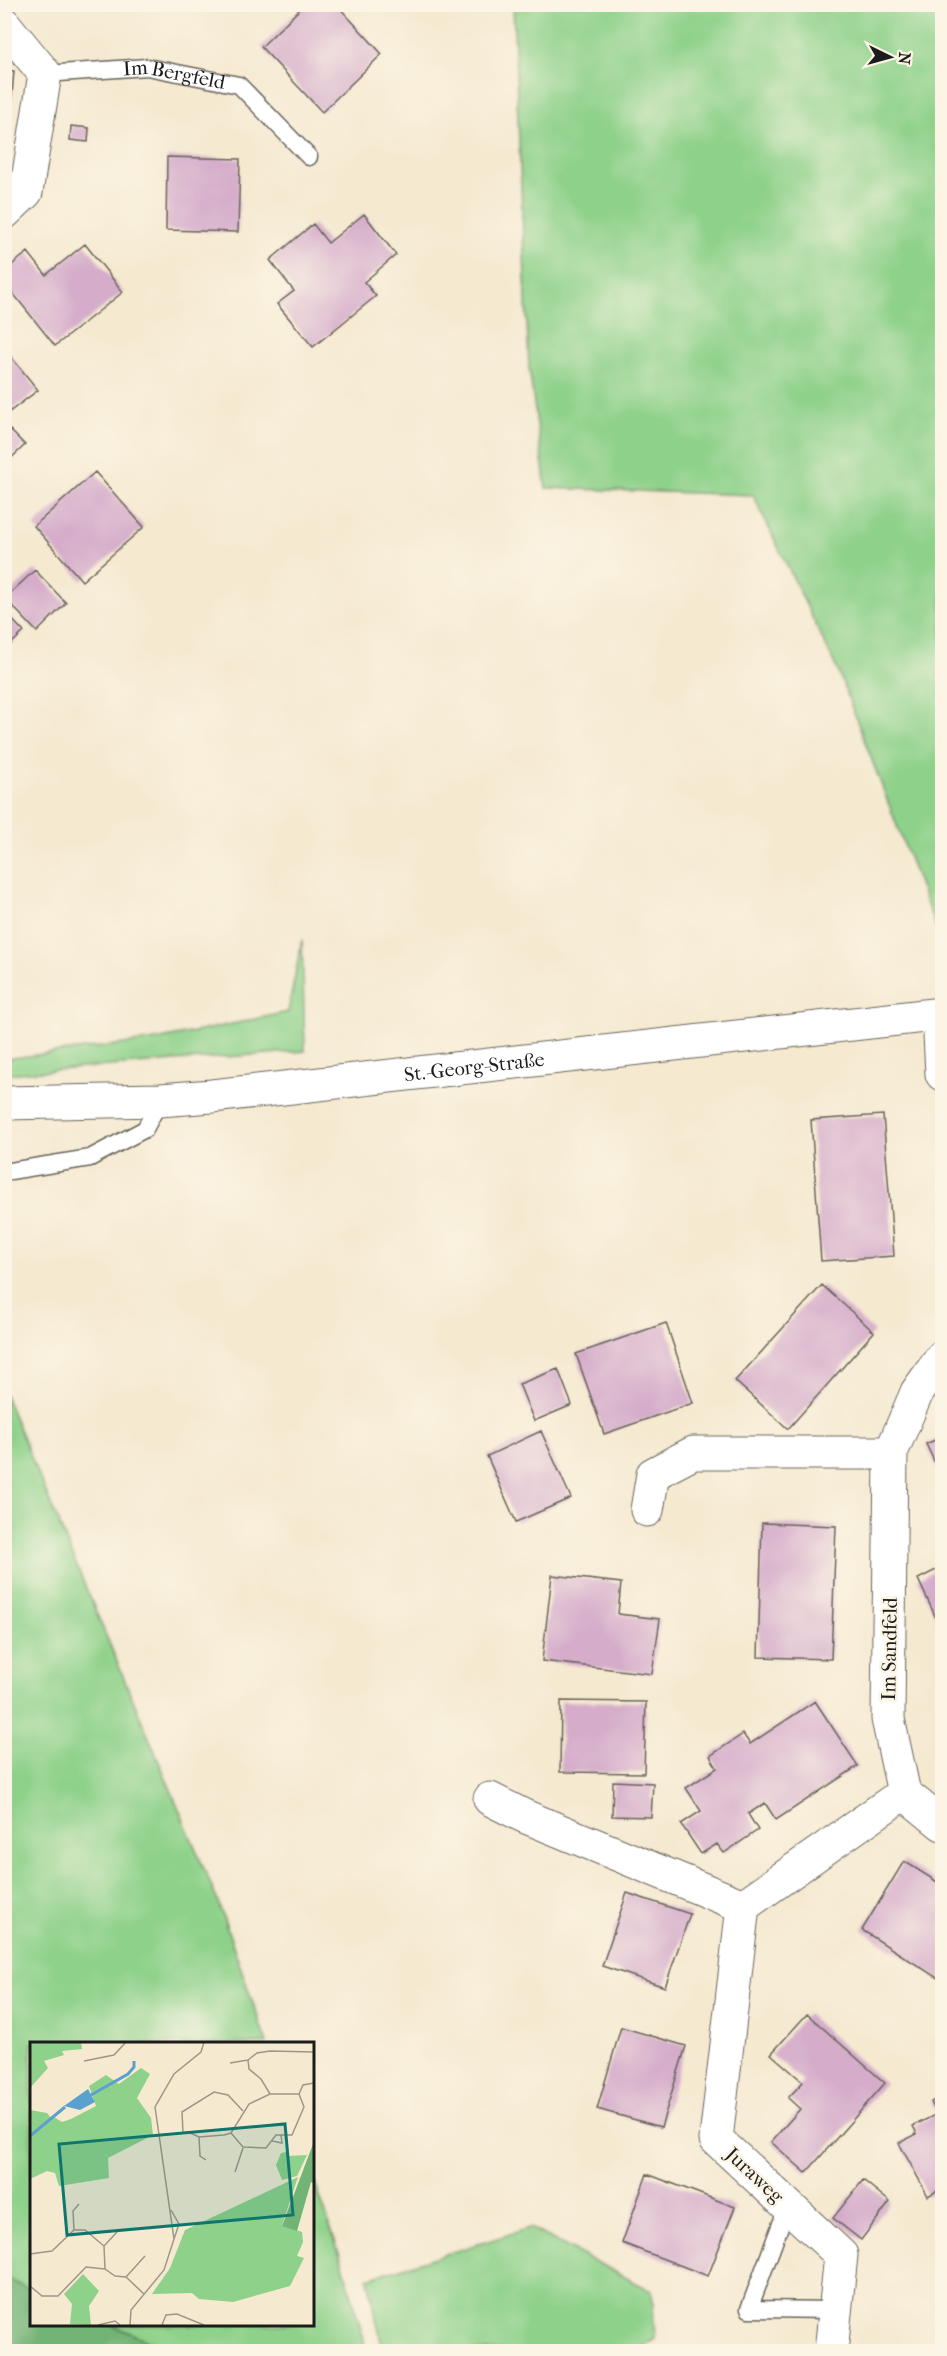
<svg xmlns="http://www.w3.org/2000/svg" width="947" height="2356" viewBox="0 0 947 2356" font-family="'IM FELL French Canon',serif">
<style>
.green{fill:#8ed18a;stroke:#557653;stroke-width:1.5}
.forest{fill:#72b376;stroke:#476849;stroke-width:1.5}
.building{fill:#d5adcb}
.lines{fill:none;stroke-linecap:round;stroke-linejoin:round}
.lane-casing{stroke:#68645b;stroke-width:19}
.street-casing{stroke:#68645b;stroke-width:35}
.lane{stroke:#fff;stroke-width:16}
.street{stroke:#fff;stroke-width:33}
.labels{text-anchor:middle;stroke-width:5;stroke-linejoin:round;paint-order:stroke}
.street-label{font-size:20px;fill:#1c1c1c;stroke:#fcf5e5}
.inset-river{fill:none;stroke:#5ba1d0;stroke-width:3}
.inset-road{fill:none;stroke:#9e9788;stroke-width:1.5}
.view{fill:#0f766e;fill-opacity:0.15;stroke:#0f766e;stroke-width:3}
.inset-edge{fill:none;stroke:#1c1c1c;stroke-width:3}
</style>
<rect width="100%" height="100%" fill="#fcf5e5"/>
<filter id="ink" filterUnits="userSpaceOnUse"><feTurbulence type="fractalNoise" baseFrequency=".0167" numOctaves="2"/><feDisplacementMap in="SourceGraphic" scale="12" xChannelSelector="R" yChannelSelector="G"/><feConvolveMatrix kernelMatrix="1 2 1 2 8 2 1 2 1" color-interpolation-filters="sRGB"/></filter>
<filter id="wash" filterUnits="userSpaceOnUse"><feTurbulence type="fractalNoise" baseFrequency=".008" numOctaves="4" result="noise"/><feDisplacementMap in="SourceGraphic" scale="24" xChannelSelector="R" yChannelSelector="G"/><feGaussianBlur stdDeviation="1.35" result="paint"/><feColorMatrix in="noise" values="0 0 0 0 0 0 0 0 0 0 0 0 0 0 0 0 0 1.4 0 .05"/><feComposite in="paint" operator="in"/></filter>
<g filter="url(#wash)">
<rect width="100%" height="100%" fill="#f5e9d0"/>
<!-- green -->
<path class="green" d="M 513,5 L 942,5 L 942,944 L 838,671 L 753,495 L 546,488 L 529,368 Z
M 302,940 L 305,1051 L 5,1074 L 5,1059 L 157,1040 L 288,1012 Z
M 4,1393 L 218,1902 L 267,2044 L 32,2044 L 31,2290 L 4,2278 Z
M 312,2174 L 343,2264 L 367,2351 L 173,2351 L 111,2325 L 312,2324 Z
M 530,2228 L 652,2291 L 655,2339 L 634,2352 L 383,2351 L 368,2278 Z"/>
<!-- forest -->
<path class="forest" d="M 5,2278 L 31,2290 L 32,2324 L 111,2325 L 173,2351 L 5,2351 Z"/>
<g id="blocks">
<!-- building -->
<path class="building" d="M 305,4 L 336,4 L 382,54 L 322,112 L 261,47 Z
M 4,70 L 14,71 L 6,165 L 4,165 Z
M 71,126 L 89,128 L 88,142 L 70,140 Z
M 167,157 L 240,159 L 238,232 L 166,230 Z
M 364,214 L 396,255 L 364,282 L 376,296 L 313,347 L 277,304 L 294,291 L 270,260 L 313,224 L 328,243 Z
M 85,244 L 123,292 L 55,346 L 4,282 L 4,271 L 28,252 L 46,275 Z
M 4,348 L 38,390 L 4,416 Z
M 6,426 L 25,445 L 4,465 L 4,428 Z
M 95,472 L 144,527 L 82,581 L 34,526 Z
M 35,570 L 66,603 L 37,632 L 5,598 Z
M 4,611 L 24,632 L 4,650 Z
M 883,1115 L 894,1256 L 821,1261 L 811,1120 Z
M 822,1285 L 874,1332 L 788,1429 L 735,1381 Z
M 666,1323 L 693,1403 L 604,1434 L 576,1354 Z
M 558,1369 L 572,1405 L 534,1421 L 519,1384 Z
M 541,1431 L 571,1498 L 516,1522 L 487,1456 Z
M 942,1437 L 942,1478 L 926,1444 Z
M 762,1523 L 836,1526 L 831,1659 L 758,1657 Z
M 942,1567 L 942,1631 L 918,1579 Z
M 552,1575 L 621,1583 L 618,1614 L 660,1619 L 652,1674 L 542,1661 Z
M 561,1701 L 646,1702 L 644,1773 L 560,1772 Z
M 815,1701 L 858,1766 L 776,1820 L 765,1803 L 748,1814 L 758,1830 L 724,1853 L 717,1844 L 701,1854 L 681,1824 L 701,1811 L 686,1788 L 717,1768 L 710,1756 L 743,1734 L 750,1744 Z
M 613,1781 L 653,1783 L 651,1817 L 612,1816 Z
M 904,1861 L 942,1885 L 942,1981 L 862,1930 Z
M 627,1893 L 690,1914 L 665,1987 L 602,1966 Z
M 807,2014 L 885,2083 L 806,2173 L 771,2142 L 800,2109 L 788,2098 L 803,2082 L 771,2054 Z
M 621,2027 L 686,2046 L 661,2127 L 597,2109 Z
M 942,2096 L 942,2188 L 928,2196 L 899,2143 L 917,2134 L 913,2126 L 937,2114 L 931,2102 Z
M 647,2174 L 735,2207 L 708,2276 L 622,2243 Z
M 863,2180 L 890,2202 L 861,2240 L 833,2218 Z"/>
</g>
</g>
<g filter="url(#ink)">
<use href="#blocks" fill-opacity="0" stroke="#68645b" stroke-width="1.5"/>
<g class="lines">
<defs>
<g id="lane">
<path id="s1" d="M 45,74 L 147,67 L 239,85 L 309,157"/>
<path d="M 4,1172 L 90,1158 L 145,1129 L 160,1100"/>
<path d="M 788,2205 L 749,2309 L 835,2310"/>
</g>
<g id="street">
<path d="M 4,24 L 45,74 L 26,192 L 4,213"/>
<path d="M 939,1015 L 942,1074"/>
<path id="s2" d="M 4,1103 L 160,1100 L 212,1096 L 942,1014"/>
<path d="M 942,1357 L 917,1392 L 891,1453 L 888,1719 L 904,1793 L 942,1824"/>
<path d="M 647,1510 L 653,1474 L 693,1453 L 891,1453"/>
<path d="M 490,1799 L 524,1816 L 743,1906"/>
<path d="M 831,2352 L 841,2255 L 716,2139 L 743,1906 L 904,1793"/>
</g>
</defs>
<!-- lane casing -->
<use href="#lane" class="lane-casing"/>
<!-- street casing -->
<use href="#street" class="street-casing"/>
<!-- lane -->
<use href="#lane" class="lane"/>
<!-- street -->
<use href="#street" class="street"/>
</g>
</g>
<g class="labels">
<!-- street labels -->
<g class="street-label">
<text dy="7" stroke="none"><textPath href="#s1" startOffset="130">Im Bergfeld</textPath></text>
<text dy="7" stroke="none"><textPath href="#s2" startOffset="472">St.-Georg-Straße</textPath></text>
<text transform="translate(889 1649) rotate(-89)" y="7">Im Sandfeld</text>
<text transform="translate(755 2175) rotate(43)" y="7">Juraweg</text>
</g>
</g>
<!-- overview -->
<g transform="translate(30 2042)">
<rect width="284" height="284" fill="#f5e9d0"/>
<path d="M 0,0 L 51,0 L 52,7 L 32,9 L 34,13 L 14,19 L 18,26 L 0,46 ZM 111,26 L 120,32 L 107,56 L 121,76 L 123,93 L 78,116 L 79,136 L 29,144 L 25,131 L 17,129 L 0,137 L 0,68 L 17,71 L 21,76 L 18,80 L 24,75 L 32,80 L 41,77 L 66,64 L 59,44 L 76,33 L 89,42 ZM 256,110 L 258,114 L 277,113 L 267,134 L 252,138 L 246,123 L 251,111 ZM 268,135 L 252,183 L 272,190 L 273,200 L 267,214 L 274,216 L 260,244 L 203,260 L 169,257 L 162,251 L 122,252 L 140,226 L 155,188 ZM 53,232 L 69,249 L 59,264 L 61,283 L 40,282 L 42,262 L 34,252 Z" fill="#8ed18a"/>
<path d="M 283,102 L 283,141 L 281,140 L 267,189 L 252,184 Z" fill="#72b376"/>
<path d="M 58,47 L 65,60 L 50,68 L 34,64 Z" fill="#5ba1d0"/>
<path class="inset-river" d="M 61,53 L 98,32 L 104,25 L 104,19M 0,94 L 35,65"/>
<path class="inset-road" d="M 54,19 L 84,13 L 96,0M 200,21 L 218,18M 240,52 L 231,37 L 219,27 L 218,18 L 227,11 L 240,9 L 284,10M 269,52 L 273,43 L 284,41M 153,90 L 152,70 L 184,50 L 198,53 L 213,69M 201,91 L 213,105 L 236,106 L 246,93 L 262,93 L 274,65 L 269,52M 126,94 L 158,90 L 169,95 L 194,93 L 201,91 L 219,62 L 240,52 L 269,52M 169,95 L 170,114 L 176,118M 242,99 L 252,101 L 251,93M 205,130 L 213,106M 141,168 L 149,182 L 144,197M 44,188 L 43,169 L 49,162M 74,204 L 87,190M 0,212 L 22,209 L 44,188 L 55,188 L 74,204 L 75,227M 96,235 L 115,214M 0,244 L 12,254 L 28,254 L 56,225 L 75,227 L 85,234 L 96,235 L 114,252M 68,283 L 85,279 L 90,283M 100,283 L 101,268 L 134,228 L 144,197 L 125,65 L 144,32 L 171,10 L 174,0M 132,283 L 136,273 L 147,272 L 174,283"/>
<path class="view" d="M 255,82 L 263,173 L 37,193 L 29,102 Z"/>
<rect width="284" height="284" class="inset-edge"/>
</g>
<!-- margin -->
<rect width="947" height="2356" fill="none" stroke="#fcf5e5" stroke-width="24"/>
<!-- north arrow -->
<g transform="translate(890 57) rotate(95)" stroke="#fcf5e5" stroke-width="4.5" paint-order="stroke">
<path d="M0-4.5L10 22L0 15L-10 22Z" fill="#1c1c1c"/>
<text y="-9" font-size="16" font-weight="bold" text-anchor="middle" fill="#1c1c1c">N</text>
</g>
</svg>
